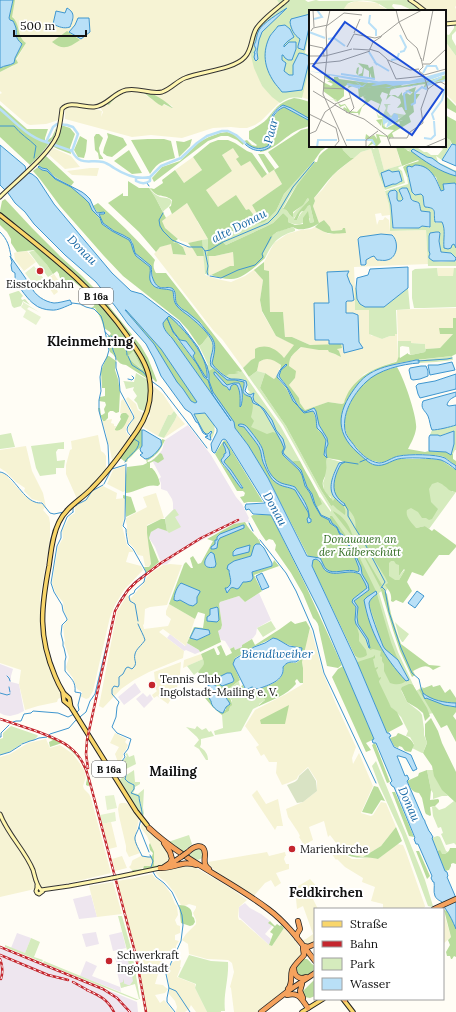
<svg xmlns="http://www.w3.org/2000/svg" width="456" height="1012" viewBox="0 0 456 1012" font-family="Lora,serif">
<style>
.industrial{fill:#eee6ef}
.farmland{fill:#f6f3d4}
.green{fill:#d5ebbd;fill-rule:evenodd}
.forest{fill:#b9dc9c;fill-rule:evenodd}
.cemetery{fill:#d9e3c4}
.pitch{fill:#e6f2cf}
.water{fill:#b9e0f7;stroke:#3f96cf;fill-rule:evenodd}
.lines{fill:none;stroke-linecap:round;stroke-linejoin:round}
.stream{stroke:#3f96cf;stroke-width:1}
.river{stroke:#b9e0f7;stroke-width:2.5}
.secondary-casing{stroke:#333;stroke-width:5}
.primary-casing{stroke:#222;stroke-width:5.5}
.highway-casing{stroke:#222;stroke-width:6}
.secondary{stroke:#fff6b0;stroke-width:3}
.primary{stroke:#f9d66b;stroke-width:3.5}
.highway{stroke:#f5a25d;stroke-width:4.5}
.rail-casing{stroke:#c4262e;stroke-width:2.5}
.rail{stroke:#fff;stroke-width:1;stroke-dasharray:3;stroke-linecap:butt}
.secondary-bridge-casing{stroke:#333;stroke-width:5;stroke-linecap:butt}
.highway-bridge-casing{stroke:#222;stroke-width:6;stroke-linecap:butt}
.secondary-bridge{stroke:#fff6b0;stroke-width:3}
.highway-bridge{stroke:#f5a25d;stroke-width:4.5}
.poi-dot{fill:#c4262e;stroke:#fff;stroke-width:1.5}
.labels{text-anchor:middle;stroke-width:4;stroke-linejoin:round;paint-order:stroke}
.shield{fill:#fff;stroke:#585858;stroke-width:1}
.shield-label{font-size:10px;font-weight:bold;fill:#111}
.poi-label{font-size:11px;fill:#111;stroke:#fff;text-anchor:start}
.park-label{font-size:11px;font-style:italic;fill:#2f6b1f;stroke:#fff}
.water-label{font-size:12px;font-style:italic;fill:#1768a6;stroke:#fff}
.quarter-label{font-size:13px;font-weight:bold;fill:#111;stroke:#fff}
.inset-river{fill:none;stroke:#b9e0f7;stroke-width:2}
.inset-road{fill:none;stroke:#a09f9a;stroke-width:1}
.view{fill:#1d4ed8;fill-opacity:0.15;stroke:#1d4ed8;stroke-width:2}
.inset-edge{fill:none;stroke:#111;stroke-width:2}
</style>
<rect width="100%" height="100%" fill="#fffdf5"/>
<!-- industrial -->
<path class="industrial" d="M 188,425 L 211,455 L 236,497 L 242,504 L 249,518 L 248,520 L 250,522 L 245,522 L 234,524 L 200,541 L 176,555 L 167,564 L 162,565 L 155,547 L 149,538 L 151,532 L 158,527 L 167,531 L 165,518 L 173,510 L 173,503 L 172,499 L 167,491 L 161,489 L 161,483 L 159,479 L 161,477 L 152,460 L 157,456 L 162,450 L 165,440 Z
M 259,593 L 271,620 L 257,628 L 256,634 L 253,638 L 242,645 L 242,647 L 235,650 L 234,647 L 230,649 L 225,641 L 221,640 L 218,634 L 218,631 L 221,629 L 222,625 L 219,604 L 220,602 L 239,596 L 245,602 Z
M 170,634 L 185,646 L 187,643 L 199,650 L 200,652 L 195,654 L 186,650 L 184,651 L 167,638 Z
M 0,664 L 13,669 L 11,676 L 11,682 L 19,684 L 24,711 L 18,714 L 10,716 L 4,715 L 0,713 Z
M 135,683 L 141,692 L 124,705 L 118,697 Z
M 143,693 L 147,697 L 150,694 L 153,699 L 144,708 L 136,699 Z
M 91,895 L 97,917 L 79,919 L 73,899 Z
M 245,903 L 250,908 L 261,914 L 270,921 L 269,923 L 272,926 L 265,934 L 271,939 L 269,945 L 239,917 L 239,907 Z
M 96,932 L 99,944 L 86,947 L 82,934 Z
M 122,932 L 126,948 L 113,951 L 109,935 Z
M 17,933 L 31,938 L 25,953 L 11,948 Z
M 0,946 L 137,1002 L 138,1012 L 0,1012 Z
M 128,954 L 134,984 L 121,988 L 116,968 L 117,964 L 115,958 Z
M 86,961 L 97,966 L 92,976 L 120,987 L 121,992 L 80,976 Z"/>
<!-- farmland -->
<path class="farmland" d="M 15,0 L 277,0 L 281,5 L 241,60 L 224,67 L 193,74 L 166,89 L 160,92 L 124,90 L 104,103 L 97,106 L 67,103 L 63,105 L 59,120 L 46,124 L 30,125 L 27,124 L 22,120 L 0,101 L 0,94 L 2,93 L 0,91 L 0,72 L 13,66 L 26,43 L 21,40 L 16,23 L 11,17 Z
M 412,0 L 456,0 L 456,6 L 455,7 L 456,9 L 456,22 L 445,23 L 445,11 L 427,11 Z
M 356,1 L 379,3 L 379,5 L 390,11 L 328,11 Z
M 445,41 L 456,56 L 456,104 L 445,93 Z
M 250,52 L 262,86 L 280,102 L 261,121 L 255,125 L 247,128 L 240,128 L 231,127 L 213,128 L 182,138 L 151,135 L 132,137 L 65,119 L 65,108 L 67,105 L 93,108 L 102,111 L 101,117 L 103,112 L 100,107 L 106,103 L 109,105 L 112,100 L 119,94 L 129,90 L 141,92 L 153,100 L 172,108 L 173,108 L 172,106 L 151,93 L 158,93 L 183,79 L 235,65 Z
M 310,64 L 310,100 L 301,97 Z
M 385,146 L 396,147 L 401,165 L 384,170 L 378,147 Z
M 234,147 L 239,157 L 250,161 L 262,177 L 274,170 L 282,184 L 252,205 L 259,217 L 256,218 L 249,209 L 247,210 L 218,207 L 205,189 L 232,171 L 222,155 Z
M 53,148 L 71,156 L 80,167 L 65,169 L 48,154 Z
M 371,149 L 379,175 L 385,191 L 389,205 L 390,213 L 390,215 L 382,216 L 381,213 L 375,214 L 377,225 L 379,220 L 383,220 L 385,217 L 389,220 L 390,231 L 426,230 L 428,264 L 354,267 L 356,310 L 369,310 L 369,333 L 372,336 L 373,335 L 382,339 L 390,336 L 395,336 L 395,334 L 397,334 L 398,358 L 397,361 L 382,366 L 364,374 L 353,386 L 344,403 L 342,404 L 328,402 L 305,410 L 300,403 L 299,398 L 289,385 L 295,378 L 288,364 L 290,359 L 294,352 L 300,349 L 301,347 L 329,350 L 329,352 L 338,355 L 340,354 L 337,348 L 326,346 L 310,345 L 292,337 L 285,337 L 283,312 L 270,312 L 269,271 L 264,270 L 264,262 L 274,243 L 287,234 L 301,230 L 311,229 L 315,227 L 329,234 L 345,232 L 343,228 L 342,230 L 332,231 L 324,220 L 319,223 L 313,206 L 315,201 L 314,198 L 322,190 L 334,174 L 361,152 Z
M 193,157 L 202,170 L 184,183 L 175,170 Z
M 90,168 L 99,168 L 97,176 L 72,175 L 67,171 Z
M 187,203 L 198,220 L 197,221 L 208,239 L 188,243 L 185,242 L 181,241 L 164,228 L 161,221 Z
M 172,243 L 173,254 L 186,255 L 183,247 L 183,246 L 193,248 L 197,256 L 204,256 L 205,275 L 217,279 L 231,282 L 245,276 L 255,269 L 255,272 L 261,276 L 263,280 L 260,300 L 262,312 L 276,336 L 295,345 L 283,359 L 277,352 L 267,347 L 255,349 L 255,358 L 251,360 L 243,368 L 222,339 L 213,330 L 154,254 L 160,247 Z
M 27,251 L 36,262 L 24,271 L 15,260 L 14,253 L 17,252 Z
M 233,252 L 234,266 L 230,266 L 211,275 L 209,275 L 209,256 L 215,256 Z
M 437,268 L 454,268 L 454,276 L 438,276 Z
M 54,274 L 61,284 L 56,288 L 58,292 L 54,295 L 48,286 L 50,284 L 48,281 L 46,283 L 46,280 Z
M 456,308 L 456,318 L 453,319 L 454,328 L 439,328 L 453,334 L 440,348 L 426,349 L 425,348 L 425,344 L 411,343 L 411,341 L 398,341 L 397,310 L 413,309 Z
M 266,358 L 268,358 L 275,360 L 281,365 L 277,376 L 274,379 L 265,373 L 257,371 L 259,362 Z
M 151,384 L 163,394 L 174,411 L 171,415 L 168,415 L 158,436 L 143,427 L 142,426 L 146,420 L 150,416 L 149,412 L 148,412 Z
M 128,397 L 136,404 L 138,410 L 145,414 L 133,435 L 130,433 L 128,430 L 129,426 L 134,418 L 134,414 L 126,399 Z
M 123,399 L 131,412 L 133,418 L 127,426 L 126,429 L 126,432 L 130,437 L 112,460 L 109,444 L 108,444 L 106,433 L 102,421 L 112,419 L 111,423 L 114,424 L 114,426 L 116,426 L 115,429 L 121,430 L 129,416 L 120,413 L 121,401 Z
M 177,415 L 185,424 L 164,438 L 175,420 Z
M 98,435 L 101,451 L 104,453 L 106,456 L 106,470 L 90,490 L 77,499 L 66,474 L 66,465 L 70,450 L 72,449 L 71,441 Z
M 26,446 L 32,471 L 43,493 L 46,507 L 42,502 L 32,499 L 24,491 L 25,488 L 16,482 L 6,472 L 0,468 L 0,450 Z
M 124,466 L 126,468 L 125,491 L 123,492 L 107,484 L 113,470 Z
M 0,473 L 5,474 L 23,494 L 31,500 L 34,502 L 42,504 L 45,507 L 43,510 L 49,517 L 50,523 L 50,536 L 49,547 L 40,597 L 40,626 L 41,638 L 45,656 L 50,670 L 62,697 L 58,699 L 57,702 L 38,706 L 25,710 L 19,684 L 21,670 L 0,663 Z
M 103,486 L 117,493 L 116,499 L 125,498 L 124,518 L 122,526 L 127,545 L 133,551 L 133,552 L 129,552 L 126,562 L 141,566 L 143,570 L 124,590 L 115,605 L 110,617 L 93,691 L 89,698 L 86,699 L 80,696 L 82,694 L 82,692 L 77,689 L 73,678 L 67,670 L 66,667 L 69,657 L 68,654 L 64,643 L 65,641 L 64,636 L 63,626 L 68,619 L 64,611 L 63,602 L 56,594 L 53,586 L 52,583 L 58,547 L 63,538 L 62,531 L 70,516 L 75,513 L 75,506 L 86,500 L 89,495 L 94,490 Z
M 156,493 L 164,518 L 147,525 L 151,564 L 149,567 L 145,566 L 143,556 L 138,555 L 134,548 L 129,543 L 128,536 L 127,534 L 127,525 L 126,522 L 126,518 L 147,507 L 143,497 Z
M 170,564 L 182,565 L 167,605 L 150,607 L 145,609 L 144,624 L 143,625 L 144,629 L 168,626 L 169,624 L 171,619 L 166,615 L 166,611 L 169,604 L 195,619 L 186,646 L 163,629 L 159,632 L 184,651 L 183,658 L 149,672 L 134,680 L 121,689 L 103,708 L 99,706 L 117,612 L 127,595 L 131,598 L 143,584 L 147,577 L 151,573 L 163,565 Z
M 311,629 L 323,673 L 336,704 L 356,747 L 352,758 L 353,764 L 359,753 L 373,786 L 361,813 L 371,816 L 373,815 L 381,802 L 386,803 L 396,827 L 381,846 L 363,857 L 347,853 L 340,848 L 330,835 L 328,837 L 324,821 L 309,827 L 313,840 L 304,845 L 299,837 L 300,836 L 298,832 L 288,817 L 286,809 L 303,802 L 317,791 L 317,781 L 308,767 L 298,776 L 297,779 L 288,783 L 282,785 L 276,773 L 277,762 L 269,762 L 264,754 L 261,756 L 256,747 L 259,745 L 245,726 L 255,710 L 286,694 L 303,684 L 303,668 L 302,662 L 305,646 L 310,630 Z
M 201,654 L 203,659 L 183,668 L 184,660 Z
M 181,662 L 180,674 L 174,701 L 171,699 L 168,704 L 157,696 L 154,698 L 152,695 L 157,691 L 156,690 L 154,672 Z
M 115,733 L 127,739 L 125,742 L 128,745 L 126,750 L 123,753 L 123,757 L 121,760 L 122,765 L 119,765 L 115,754 L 119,747 L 110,743 Z
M 46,739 L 50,748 L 60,745 L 73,754 L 81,765 L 84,770 L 86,777 L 83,786 L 84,789 L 89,794 L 91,798 L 111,873 L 69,883 L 40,888 L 33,867 L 26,853 L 10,830 L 3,817 L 0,810 L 0,757 L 10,754 L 28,743 Z
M 257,790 L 266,804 L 278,799 L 283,826 L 277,826 L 275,830 L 253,797 L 252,795 Z
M 121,803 L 126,803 L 129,805 L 139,819 L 135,838 L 140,853 L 129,857 L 126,851 L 126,846 L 119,816 L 118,809 L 119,804 Z
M 0,818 L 9,835 L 29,865 L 34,878 L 35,889 L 0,897 Z
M 111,822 L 117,847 L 109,849 L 102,824 Z
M 143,823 L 166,848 L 170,857 L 169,861 L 165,864 L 154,867 L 153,850 L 147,836 L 141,828 L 141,825 Z
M 397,844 L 403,845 L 406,852 L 425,906 L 425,907 L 422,909 L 383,909 L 383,904 L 371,901 L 375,887 L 362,882 L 363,878 L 345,867 L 337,859 L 336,860 L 329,850 L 338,850 L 352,859 L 360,859 L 370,857 L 378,859 Z
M 267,852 L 269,856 L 285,852 L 286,856 L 285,856 L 284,859 L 286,864 L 289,864 L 289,869 L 276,873 L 281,883 L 275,887 L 271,880 L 265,883 L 253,897 L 213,869 L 208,863 L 208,862 Z
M 122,856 L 127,868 L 115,871 L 112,859 Z
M 141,856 L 151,857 L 152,861 L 151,866 L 147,867 L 145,866 L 143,868 L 132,870 L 129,867 L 131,865 L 132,861 L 133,860 Z
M 183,865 L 193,866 L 232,889 L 247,900 L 239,907 L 238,917 L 239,920 L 241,920 L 269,945 L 272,946 L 284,928 L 297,943 L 302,952 L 302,955 L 293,964 L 289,983 L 286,989 L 257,1012 L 234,1012 L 231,988 L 230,987 L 234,972 L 232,963 L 228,960 L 207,959 L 189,954 L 188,944 L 182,940 L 186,934 L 196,924 L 196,920 L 193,913 L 196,908 L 196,906 L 189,904 L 185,906 L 181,905 L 174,892 L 166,882 L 159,877 L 156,873 L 156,872 Z
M 152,874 L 155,878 L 163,883 L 171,894 L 175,904 L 177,906 L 178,915 L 175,920 L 177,925 L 180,926 L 180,933 L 175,935 L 175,940 L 179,941 L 176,946 L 176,951 L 165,951 L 155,984 L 163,985 L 165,987 L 168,989 L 165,993 L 155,995 L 160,1003 L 164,1000 L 174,1012 L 146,1012 L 138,959 L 117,881 L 135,878 L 138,877 Z
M 310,879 L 321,891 L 313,899 L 318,909 L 315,909 L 315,942 L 309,946 L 305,944 L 303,940 L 306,939 L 313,934 L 303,906 L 297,909 L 295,888 Z
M 113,882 L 122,914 L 97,917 L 89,886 Z
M 443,913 L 444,913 L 451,937 L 443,944 Z
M 180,959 L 181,961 L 180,967 L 181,967 L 177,977 L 195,984 L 195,988 L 207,1012 L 196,1012 L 191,1005 L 189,1009 L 185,1012 L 176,1012 L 176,1011 L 177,1007 L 175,1001 L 169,994 L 169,985 L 167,974 L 171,964 L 173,962 Z"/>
<!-- green -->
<path class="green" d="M 277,0 L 305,0 L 308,2 L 316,0 L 319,1 L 408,0 L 413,3 L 424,11 L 414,11 L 401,5 L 393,4 L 392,6 L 397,11 C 386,11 386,7 377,3 C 371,0 355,0 349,3 C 346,4 345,8 343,10 L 310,11 L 310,30 L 305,53 L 310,55 L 310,66 L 302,98 C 291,97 289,97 280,103 L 272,97 L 262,86 L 254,68 L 250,52 L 255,34 L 260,25 L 281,6 Z
M 456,23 L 456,31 L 452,35 L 452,39 L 456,46 L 456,56 L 445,41 L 445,34 L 449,35 L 454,28 L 454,24 Z
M 445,137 L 450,140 L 451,144 L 442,160 L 436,156 L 438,162 L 454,170 L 456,170 L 456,172 C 450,170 445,166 440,164 L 413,149 L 413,152 C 408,151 405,148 400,146 L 415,146 L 424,152 L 427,152 L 431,155 L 438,155 L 443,149 L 438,146 L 445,146 Z
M 342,146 L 374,146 L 373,147 L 373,149 L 378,147 L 384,170 L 401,165 L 402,166 L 399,167 L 398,168 L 402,171 L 405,183 L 385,190 L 379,175 L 371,149 L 361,152 L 354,158 L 351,158 L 343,150 Z
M 314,161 L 315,162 L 313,166 L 297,185 L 289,197 L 283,208 L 286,210 L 291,216 C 296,210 302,206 307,199 L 308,198 L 309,200 L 294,218 L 297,220 C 301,213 303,209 310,205 L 314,222 L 310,223 L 310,218 C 301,225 298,226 288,222 L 283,213 L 273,223 L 265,227 L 226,245 L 223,242 L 223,238 L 246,227 L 270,217 L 276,211 L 284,194 Z
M 407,177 L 408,177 L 411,185 L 412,192 L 420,193 L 423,196 L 424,205 L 425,207 L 431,207 L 433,208 L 436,223 L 442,222 C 446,230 443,239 444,248 L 451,248 L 452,244 L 454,244 L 456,248 L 456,259 L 451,253 L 441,252 L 439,241 L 440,233 L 436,232 L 434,233 L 430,253 L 433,261 L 441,262 L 456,261 L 456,266 L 428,266 L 426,230 L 390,231 L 390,213 L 389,205 L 385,191 L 408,184 ZM 394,190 L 395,190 L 396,198 L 398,201 L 401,201 L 403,199 L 399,190 L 410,195 C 411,200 412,201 418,202 C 419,205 419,208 421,211 L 430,218 L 429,228 L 425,226 L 422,226 L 419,228 L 393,229 L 391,205 L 389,195 L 390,191 Z
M 149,188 L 150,188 C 152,192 155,195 160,197 C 164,198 175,197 170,205 C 168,208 165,209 163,212 L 155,197 Z
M 293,227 L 295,229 L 295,231 C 278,236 273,242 265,258 L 263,253 C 266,249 271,236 274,234 C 279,230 287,229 293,227 Z
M 208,239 L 207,256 L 209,256 L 209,275 L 205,274 L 202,240 Z
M 35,250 L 47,265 L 53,274 L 48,277 L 29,252 Z
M 436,268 L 437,268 L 438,276 L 453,276 L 454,268 L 456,268 L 456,307 L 424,308 L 414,308 L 412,298 L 412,271 L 415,269 Z
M 355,288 L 356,288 L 357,299 L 384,307 L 408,288 L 410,309 L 396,310 L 397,334 L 395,334 L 395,336 L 390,336 L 382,339 L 369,334 L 369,310 L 355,310 Z
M 18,291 L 19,291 L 23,296 L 21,298 L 22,300 L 25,299 L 30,305 L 23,301 L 21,306 L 14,308 L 12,306 L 9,294 Z
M 209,335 C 215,344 214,351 210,361 L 242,371 L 281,427 L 300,461 L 292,462 L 287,457 L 285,457 L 283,452 L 283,439 L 279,435 L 277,451 L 319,498 L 320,497 L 331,512 L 331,510 L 320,492 L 283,425 L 249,377 L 257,371 L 265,373 L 260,388 L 286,426 L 321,490 L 331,506 L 331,497 L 328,495 L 324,490 L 323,483 L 325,477 L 327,458 L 341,462 C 334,468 330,483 332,491 L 449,477 L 452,492 L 456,492 L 429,529 L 425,526 L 416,528 L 399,564 L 399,576 L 405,569 L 405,570 L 399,580 L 393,581 L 386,591 L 383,590 L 379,593 L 390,630 L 398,652 L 416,691 L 422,687 L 424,688 L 444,693 L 448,697 L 456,699 L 456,709 L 433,704 L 433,713 L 429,714 L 401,690 L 407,702 L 420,712 L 422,715 L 424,729 L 424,735 L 427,743 L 426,745 L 423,753 L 422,753 L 412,748 L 414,744 L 410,737 L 406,736 L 408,731 L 401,717 L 391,707 L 361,661 L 357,662 L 355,656 L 357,658 L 284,498 L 196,365 L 197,364 L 208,365 L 204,356 L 199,346 L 202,344 ZM 227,377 L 230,379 L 241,379 L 247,383 L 248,390 L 250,392 L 242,396 Z
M 398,341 L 411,341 L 411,343 L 425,344 L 425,348 L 426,349 L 425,352 L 411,355 L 410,354 L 409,347 L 402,346 L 400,347 L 400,358 L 398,358 Z
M 132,350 L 144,370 C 137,366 132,362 128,356 Z
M 452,356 L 453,360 L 436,362 L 419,363 L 419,360 Z
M 136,373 L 148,380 L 149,396 L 146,412 L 139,409 L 137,403 L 134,400 L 137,396 L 133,390 L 134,387 L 126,389 L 124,382 L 123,381 L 134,382 L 135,378 Z
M 174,411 L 177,415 L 175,420 L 164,438 L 158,436 L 168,415 L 171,415 Z
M 205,413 L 214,424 C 215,430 215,432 212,438 L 210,437 L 210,434 L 211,432 L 208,434 L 206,434 L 203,431 L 194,414 Z
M 456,425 L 456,450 L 455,450 L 453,454 L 452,453 L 451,433 L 447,433 L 440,436 L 430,435 L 432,430 C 438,430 450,427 456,425 Z
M 11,433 L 15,447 L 0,449 L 0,435 Z
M 64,442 L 64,449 L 58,449 L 56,452 L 57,461 L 65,460 L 64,468 L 56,468 L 56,474 L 40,476 L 36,468 L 31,446 Z
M 175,509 L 179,515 L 175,517 L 181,527 L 169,533 L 167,531 L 165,518 L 173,510 Z
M 271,621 L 276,629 L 263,637 L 257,628 Z
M 395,622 L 400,627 L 409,634 L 403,642 L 402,642 L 399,637 Z
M 203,659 C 206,667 200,670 194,675 L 187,666 Z
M 239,681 L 240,687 L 238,688 L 243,690 L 244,694 L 253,696 L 259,691 L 265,700 L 259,704 L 259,706 L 253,709 L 241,731 L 215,735 L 214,731 L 223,728 L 222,715 L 229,711 L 232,701 L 227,691 L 227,690 Z
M 11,726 L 37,735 L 38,736 L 34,740 L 25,742 L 9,752 L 0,755 L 0,739 L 3,738 L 3,733 Z
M 197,726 L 202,730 L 206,728 L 209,732 L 211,731 L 214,736 L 201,739 L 201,744 L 200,747 C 205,750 208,754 208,760 L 206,760 L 199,749 L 194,746 L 199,740 L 197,737 L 186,727 L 195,729 Z
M 127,753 L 129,757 L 134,755 L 136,764 L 126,769 L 125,769 L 123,761 L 127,756 L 125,754 Z
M 376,761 L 412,848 L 425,880 L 433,906 L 432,907 L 428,906 L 402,835 L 379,785 L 372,766 Z
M 134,770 L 135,782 L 140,782 L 140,784 L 135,787 L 135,789 L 133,793 L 138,794 L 144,789 L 143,808 L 144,813 L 143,819 L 133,805 L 119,780 Z
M 427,770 L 433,770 C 436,780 441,788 448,796 L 442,796 L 433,799 L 433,793 L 431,790 Z
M 454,801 L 456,803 L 456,845 L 454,843 L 446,845 L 441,834 L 443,833 L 441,827 L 438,828 L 433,816 L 432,807 L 435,806 L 439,810 L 445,808 Z
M 189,835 L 192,844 L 183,852 L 168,842 Z
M 437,836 L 438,836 L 440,837 L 446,851 L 448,852 L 442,855 L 438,850 L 437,851 L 432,838 Z
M 197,847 L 203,850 L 203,857 C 197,863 192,858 186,855 L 189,855 L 196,849 L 199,849 Z
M 118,916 L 122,916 L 131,948 L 127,950 Z
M 31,938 L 40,942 L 34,957 L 43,960 L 42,962 L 5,947 L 5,945 L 25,953 Z
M 128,954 L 129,958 L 133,958 L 140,999 L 139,999 L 135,984 L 121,988 L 120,983 L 123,982 L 124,978 L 124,983 L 123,983 L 128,985 L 130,985 L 133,981 C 132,974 128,966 128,958 L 125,956 L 122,957 L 120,956 Z
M 189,955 L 211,961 L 228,962 C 229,979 223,994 225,1011 L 221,1011 L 221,1012 L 207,1012 L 195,988 L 196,984 L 178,977 Z
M 44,961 L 139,1000 L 136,1000 L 43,963 Z"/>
<!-- forest -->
<path class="forest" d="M 13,0 L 15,0 L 12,17 C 21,24 16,36 26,43 L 16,59 L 18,63 L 0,72 L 0,68 C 5,65 9,66 14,63 L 15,58 L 22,44 C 16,39 17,36 16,29 C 15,26 11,21 9,18 Z
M 67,31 L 80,40 C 70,47 63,51 52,42 Z
M 129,90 C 147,89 160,96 173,108 L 172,108 L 164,104 L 162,106 C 157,104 154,100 149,97 C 147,95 144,93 142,92 C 141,92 136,91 135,91 C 123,90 116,96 109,105 L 107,104 L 106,103 L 118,94 Z
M 445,95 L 456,106 L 456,113 L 445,107 Z
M 294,98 L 300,99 L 310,102 L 310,119 L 291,108 L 280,106 C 263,118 273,131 268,146 C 259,151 251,148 244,141 L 247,140 L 252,145 L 256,146 L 257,145 L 249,139 L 249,131 C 255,128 262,124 267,119 C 277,107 278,103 294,98 Z
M 0,105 L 27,129 L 48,129 L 45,138 L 45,142 L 52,137 L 57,126 L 54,137 L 41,154 L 30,165 L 0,137 Z
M 284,107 L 310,121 L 310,126 C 306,127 302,128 298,130 C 285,136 275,150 260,152 L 260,151 L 264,150 L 270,147 C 271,132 269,114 284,107 Z
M 445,115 L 456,121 L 456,145 L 452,144 L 450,140 L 445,137 Z
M 61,125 L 70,128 L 75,134 L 70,148 L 71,154 L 58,149 L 52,146 L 59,138 Z
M 310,128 L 310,146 L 328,146 L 321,151 L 314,161 L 284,194 L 276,211 L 270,217 L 264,222 L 246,227 L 223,238 L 223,242 L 226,245 L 265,227 L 273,223 L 283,213 L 288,218 L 288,222 L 295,225 L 303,224 L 303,218 L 308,211 L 310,223 L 314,222 L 310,205 L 308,206 L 304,211 L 302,211 L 300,213 L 297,220 L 294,220 C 297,212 304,206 309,200 L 308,198 L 307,199 L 303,205 L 293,212 L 293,217 C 288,215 288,209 283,209 L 297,185 L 315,162 L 317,162 L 319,156 L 323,152 L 331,146 L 342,146 L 343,150 L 351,158 L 354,158 C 347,163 339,169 333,175 C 326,182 321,190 314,198 L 315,201 L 313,206 L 319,223 L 324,220 L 330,227 L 331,230 L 332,231 L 342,230 L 343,228 L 345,228 L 346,233 C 330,234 329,235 315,227 L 319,223 C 313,228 299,232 293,227 L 277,232 L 273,235 L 269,243 L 263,253 L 265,258 C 256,266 242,280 230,279 C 224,279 217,277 211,275 L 230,266 L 234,266 L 233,252 L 215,256 L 207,256 L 208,239 L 187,203 L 172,214 L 169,207 L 171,206 L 172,200 C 163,193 159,200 150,188 L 154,189 L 163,183 L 162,180 L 175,170 L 184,183 L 202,170 L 193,157 L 210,143 L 218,140 L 228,140 L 235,143 L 247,151 L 252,153 L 267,174 L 262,178 L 250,161 L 241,166 L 236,159 L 239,157 L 233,148 L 222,155 L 232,171 L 206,190 L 218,207 L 236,195 L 246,210 L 249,209 L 256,218 L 259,217 L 252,205 L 282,184 L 274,170 L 279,167 L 268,152 L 297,133 L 301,130 Z
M 227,132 L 233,134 L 244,143 L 243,145 L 237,140 L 228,136 L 221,136 L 208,141 L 154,182 L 152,178 L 162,167 L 180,161 L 199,142 L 209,137 L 220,133 Z
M 107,133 L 123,138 L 127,145 L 112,157 L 107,156 L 103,153 L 104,148 L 108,137 Z
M 96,134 L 99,134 L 103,138 L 99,148 L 100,154 L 103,158 L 103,159 L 99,159 L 98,153 L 95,150 L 94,137 Z
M 80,136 L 87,140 L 86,151 L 84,158 L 78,157 L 74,150 Z
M 148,139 L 164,139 L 171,141 L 175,158 C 161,162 158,162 150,174 L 131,140 Z
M 192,139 L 190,146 L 179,157 L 176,141 L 184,142 Z
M 394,146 L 400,146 L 406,149 L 408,151 L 413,152 L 427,162 L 438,169 L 456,176 L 456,185 C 453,182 448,183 444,184 L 444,190 L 441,191 L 436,177 L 415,165 L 407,172 L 408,177 L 407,177 L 403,167 L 406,165 L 419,161 L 418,160 L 402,166 L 396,147 Z
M 129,150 L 142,173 L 132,174 L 114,161 Z
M 258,154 L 264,154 L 275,169 L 269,173 Z
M 43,156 L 46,156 L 74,182 L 71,186 L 55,177 L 47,169 L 42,168 L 37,164 L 31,171 L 29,170 Z
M 38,167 L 42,170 L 47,171 L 55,179 L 71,187 L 84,198 L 89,203 L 92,210 L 100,219 L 102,224 L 112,231 L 129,240 L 131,242 L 134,253 L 150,267 L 151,272 L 150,276 L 152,284 L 159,289 L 170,289 L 173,291 L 174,301 L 178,307 L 203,328 L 209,335 L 202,344 L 199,346 L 188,330 L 179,320 L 123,276 L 104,256 L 60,206 L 40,179 L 33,171 Z
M 128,181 L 139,188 L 149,188 L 155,197 L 166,218 L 162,221 L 165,228 L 178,239 L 173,243 L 176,242 L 183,247 L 186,255 L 173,254 L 171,244 L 160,247 L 156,252 L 139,232 L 108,203 L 123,193 L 123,196 L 128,196 Z
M 5,199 L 32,228 L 61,257 L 82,276 L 97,291 L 141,346 L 148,358 L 157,381 L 156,382 L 153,379 L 147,376 L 146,378 L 126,365 C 117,365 116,355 110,352 L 107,337 L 111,334 L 110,332 L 104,328 L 101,319 L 95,308 L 91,308 L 94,306 L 95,302 L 87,292 L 73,281 L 67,285 L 63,279 L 60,278 L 59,275 L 59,274 L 57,271 L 53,274 L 47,265 L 34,250 L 17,252 L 11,243 L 11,239 L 7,232 L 0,225 L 0,211 L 2,201 ZM 133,351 L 143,370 C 137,366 132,362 128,356 Z
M 98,203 C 118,221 137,239 155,260 C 153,265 153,268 156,273 L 166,273 L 242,371 L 240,372 L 239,371 L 235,372 L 239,373 L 234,374 L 229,374 L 226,376 L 212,365 L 212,363 L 215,345 L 201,323 L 199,322 C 193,318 178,308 176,302 C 175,298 176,293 174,290 C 168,282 152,298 152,268 L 135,253 L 132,241 L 127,237 L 114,231 L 103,223 L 99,214 L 102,214 L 104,212 L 98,213 L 93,206 Z
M 202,240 L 204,256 L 197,256 L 193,249 L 188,243 Z
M 264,262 L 264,270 L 269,271 L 270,312 L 283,312 L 285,337 L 292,337 L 310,345 L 341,344 L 342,348 L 337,349 L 339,351 L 341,357 L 335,354 L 329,352 L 328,350 L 319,350 L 301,347 C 295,353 289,355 289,366 L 296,371 L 295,378 L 289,385 L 299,398 L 300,403 L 305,410 L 328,402 L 342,404 L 344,403 C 345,398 347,395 349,391 C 362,373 375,368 396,362 L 397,361 L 398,358 L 399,357 L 400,358 L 408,353 L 408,354 L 411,355 L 425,352 L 426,349 L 440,348 L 453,334 L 440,334 L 439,328 L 453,328 L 453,318 L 456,318 L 456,354 L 452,356 L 416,360 L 399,363 L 373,371 L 360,382 L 346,402 L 342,430 L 355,450 L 373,465 L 399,459 L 431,459 L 441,460 L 456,470 L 456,492 C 449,492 448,488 443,485 C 443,484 439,483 438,482 L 432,484 L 429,489 L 431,502 L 438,509 L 432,519 L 429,520 L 426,518 L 422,518 L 418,512 L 411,508 L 407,510 C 405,517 412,523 416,528 L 425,526 L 432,531 L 434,529 L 456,545 L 456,547 L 449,555 L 439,555 L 423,576 L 412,572 L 407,582 L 412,591 L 403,603 L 396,600 L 393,602 L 391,601 C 392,593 389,591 385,585 L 388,583 L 385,577 L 356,530 C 355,527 356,523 355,520 C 354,515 350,511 346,507 C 343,503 338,499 336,495 C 331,486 336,472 341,464 L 344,462 L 339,460 L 327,458 L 326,453 L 326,449 L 328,444 L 327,438 L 319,425 L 314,408 L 305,412 L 302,410 L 297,403 L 293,399 L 287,386 L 279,376 L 281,370 L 287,365 L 286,364 L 280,370 L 281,365 C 274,360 267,356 259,362 L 257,371 L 249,377 L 243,368 L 251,360 L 255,358 L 255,349 C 266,343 277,349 284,358 L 294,345 L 276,336 L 262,311 L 260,300 L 263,280 L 254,270 ZM 391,561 L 394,561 L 396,564 L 399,565 L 399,576 L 404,569 L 405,570 L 399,580 L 395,580 L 389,576 L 389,563 Z
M 125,310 L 126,310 L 161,349 L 198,402 L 195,403 L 191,401 L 183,389 L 177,383 L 154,344 Z
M 169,315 C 185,330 209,356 207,379 L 195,360 L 193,356 L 195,353 L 186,342 L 180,340 L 173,331 L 167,317 Z
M 167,318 L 175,336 L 197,364 L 204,377 L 208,380 L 211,390 L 213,395 L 231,420 L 232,423 L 172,338 C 168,334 163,329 163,323 Z
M 107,356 L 109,356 L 116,361 L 115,370 L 118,379 L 120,392 L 119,412 L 116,413 L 113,411 L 110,411 L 108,413 L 108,418 L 105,421 L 103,421 L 100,415 L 98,408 L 100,408 L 101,415 L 102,415 L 105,413 L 104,409 L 106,405 L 105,402 L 99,401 L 100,397 L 105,396 L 105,388 L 102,388 L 101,371 Z
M 397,367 C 403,376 418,418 416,429 C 415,436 411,443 408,449 L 425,452 L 429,451 L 446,452 L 452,454 L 452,453 L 453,454 L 453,459 L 456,461 L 456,466 C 452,463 448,459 444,457 C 435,454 407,454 398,456 C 391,458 385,464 378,462 C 369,461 361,454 356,447 C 354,445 351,442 350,440 C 339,425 347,406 357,392 C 368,376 378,372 397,367 Z
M 214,368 L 227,380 L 235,380 L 244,382 L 245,384 L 243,390 L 248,396 L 251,397 C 254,404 253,409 251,417 L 254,421 L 251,427 L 267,434 L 273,432 C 280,434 282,442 284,448 L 283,450 L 283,455 L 299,470 L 302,474 L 305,486 L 310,493 L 314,504 L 321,515 L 329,520 L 333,526 L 337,528 L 339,533 L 352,550 L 359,568 L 359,571 L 358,572 C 347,568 343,573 333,572 C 332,572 328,570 326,570 C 320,560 320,558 308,556 L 268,478 L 248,445 L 235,428 L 234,422 C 223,407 207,391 209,371 ZM 214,374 L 217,374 L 225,383 L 227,385 L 234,383 L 239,383 C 243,389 243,400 241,407 L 240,406 C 241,399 241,391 237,385 L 234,384 L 231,387 L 231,389 L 229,390 L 223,385 ZM 240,424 C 248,425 261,443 263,451 C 265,459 267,466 271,474 C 274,479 279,483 285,485 C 287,486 289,485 291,486 C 298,489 307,507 309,514 L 309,515 C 307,510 298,491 293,488 C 292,488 290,488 289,488 L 272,479 L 263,463 L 261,456 L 262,452 L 259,446 L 247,430 Z
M 265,373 L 274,379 L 277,376 L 279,380 L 286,388 L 293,401 L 298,406 L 302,411 L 307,412 L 313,411 L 317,422 L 317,426 L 318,430 L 322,433 L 326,440 L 324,455 L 327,458 C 326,463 327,467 326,471 C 326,475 324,478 323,481 C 321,490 329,495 333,501 L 335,498 C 341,504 347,506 345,515 L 337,509 L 333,505 L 331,506 L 321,490 L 286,426 L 260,388 Z
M 123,413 L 126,413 L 129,416 C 126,422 123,433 115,430 L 115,429 L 121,419 L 120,417 L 121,414 Z
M 141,428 L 142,430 L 142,447 C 136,449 133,456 128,459 L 127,462 L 124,461 L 119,457 Z
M 162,439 L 165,440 C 160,451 157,455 147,461 L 148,462 C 153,461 156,457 160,453 L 162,454 L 164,459 L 158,463 L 154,461 L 150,463 L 150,468 L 152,468 C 156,472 159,478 160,484 L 158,486 C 147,483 137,492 126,493 L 126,475 L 127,467 L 143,465 L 147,463 L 146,459 C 154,455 160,447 162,439 Z
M 224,440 L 226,441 L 263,502 L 248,502 L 244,503 L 240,497 L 244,496 L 245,493 L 243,491 L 237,491 L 215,454 ZM 223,444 L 230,455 L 225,460 L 224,462 L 231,470 L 243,487 L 241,488 L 228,470 L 222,464 L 221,460 L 226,453 L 225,448 Z
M 294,461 L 300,461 C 307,475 317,490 322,504 L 317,507 L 315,504 L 312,494 L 307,487 L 301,470 L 292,462 Z
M 123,495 L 131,497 L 136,512 L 126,517 L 125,499 L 123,498 Z
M 333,511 C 344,517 348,523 352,534 L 382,585 L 380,587 L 359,547 L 352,536 L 334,513 Z
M 253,515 L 271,515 L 305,584 L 342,665 L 338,668 L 327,666 L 319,630 C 319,625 317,621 313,618 L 303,594 L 291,573 L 275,550 L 276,545 L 273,540 L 269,539 L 266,541 L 261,534 L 251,516 Z
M 330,516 L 332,516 L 356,550 L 376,591 L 367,597 L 365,607 L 366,612 L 379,645 L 384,651 L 394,667 L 406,681 C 401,685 396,685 390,683 L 384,671 L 384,664 L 382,661 L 382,657 L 380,656 L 381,651 L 373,649 L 370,650 C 371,639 362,633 358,623 C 356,618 358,612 358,607 L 354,601 L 369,590 C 367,585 365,580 363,575 C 358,564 357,553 349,543 C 344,538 340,530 336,526 C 334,524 331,522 330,519 C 330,518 330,517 330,516 Z
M 161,519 L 165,519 L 167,531 L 158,528 L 151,532 L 149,538 L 159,562 L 146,573 L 144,567 L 149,567 L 151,564 L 147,533 L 147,526 Z
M 245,522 C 249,530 256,535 260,542 L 260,544 L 256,544 L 251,556 L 234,561 L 229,570 C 230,577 233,583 227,588 L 227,592 L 231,587 L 239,588 L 243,582 L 246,582 L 253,578 L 252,572 L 272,566 L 274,560 L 279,566 L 254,575 L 262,591 L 245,602 L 239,596 L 220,602 L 219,604 L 222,625 L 221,629 L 218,631 L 221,642 L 200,652 L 199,650 L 187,643 L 194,627 L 203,628 L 205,614 L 198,612 L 195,619 L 169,604 L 184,564 L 186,562 L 191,568 L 193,568 L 190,558 L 193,556 L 198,564 L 201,563 L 213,541 L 207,539 L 234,524 ZM 180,584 L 199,594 L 197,597 L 193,606 L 189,605 L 180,600 L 177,601 L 174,600 L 174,597 ZM 195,628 L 209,631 L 210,634 L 197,640 L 190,638 Z
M 315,559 L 321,563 L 323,568 L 335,574 L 351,572 L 360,574 L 365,583 L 367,588 L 353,599 L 352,602 L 356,607 L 355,620 L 359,634 L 359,641 L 366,650 L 367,655 C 363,658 359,659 355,656 L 312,566 L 313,560 Z
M 382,588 L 384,590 L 385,592 L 387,594 L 391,614 L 397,633 L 401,644 L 429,665 L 441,666 L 433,670 C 426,663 421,667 413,671 L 415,675 L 412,677 L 400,651 L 393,630 L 381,590 Z
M 377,594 L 391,642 L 396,655 L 405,672 L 398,660 L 385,649 L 383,646 L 370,607 C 369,600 372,598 377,594 Z
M 291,621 L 295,624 L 306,621 L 310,628 L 302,662 L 303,668 L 303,683 L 300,683 L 297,679 L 295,681 L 296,684 C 287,695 272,700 259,706 L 259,705 L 265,700 L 259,691 L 253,696 L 249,696 L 246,699 L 244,697 L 244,694 L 243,690 L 240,692 L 238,688 L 243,685 L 245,690 L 252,687 L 258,689 C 268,686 286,681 283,667 C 287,662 290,662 296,663 L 300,660 L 302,649 C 298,646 294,647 289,645 C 283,643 279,639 273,638 L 258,645 L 255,646 L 235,658 L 233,664 L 240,680 L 227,690 C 228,695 232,700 232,705 L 230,707 L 229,711 L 222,715 C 215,710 210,704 205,698 L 207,696 L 207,694 L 208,694 C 210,703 218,706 226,710 L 226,707 L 230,704 L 209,678 L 205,680 L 198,672 C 205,664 205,664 201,654 L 214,648 L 217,655 L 219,655 L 220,653 L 217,647 L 221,645 L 226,656 L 232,653 L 230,649 L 234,647 L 235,650 L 242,647 L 242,645 L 252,639 L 255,645 L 280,629 ZM 227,673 L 234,680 L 233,682 L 222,686 C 220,684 217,682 217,679 Z
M 375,655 L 375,658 L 373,659 L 375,668 L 378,667 L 378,668 L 376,670 L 379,678 L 381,677 L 381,678 L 379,681 L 379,682 L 391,707 L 397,712 L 403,724 L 402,725 L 387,733 L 357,662 L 373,657 Z
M 343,666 L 374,739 L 366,743 L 371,750 L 366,752 L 332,677 L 338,669 Z
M 409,684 L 411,684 L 413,685 L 427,708 L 430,716 L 425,721 L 423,713 L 417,708 L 407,702 L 401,689 L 402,687 Z
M 432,685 L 433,687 L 440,685 L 445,693 L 450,689 L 456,698 L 456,703 L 448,703 L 440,701 L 423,695 L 425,698 L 426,698 L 451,707 L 456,707 L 456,712 L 453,716 L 456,720 L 456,742 L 447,725 L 441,728 L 419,690 Z
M 289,705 L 285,724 L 261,724 L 260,720 Z
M 431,718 L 438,731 L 442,743 L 456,772 L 456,804 L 456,803 L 442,790 L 434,776 L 432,766 L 423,753 L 427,743 L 425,736 L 425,724 Z
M 398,733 C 406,736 411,738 414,745 L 411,752 L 405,751 L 402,747 L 399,746 L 398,748 L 394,746 L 390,738 L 396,736 Z
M 49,736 C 73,746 83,760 90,785 L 88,786 L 86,785 C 86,782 87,781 87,778 C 88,766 71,750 62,743 L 50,747 L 49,742 L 53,740 L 48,738 Z
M 375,743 L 390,782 L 387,783 L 372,745 Z
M 427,770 L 431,790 L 430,800 L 438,799 L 439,800 L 439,802 L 435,806 L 430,807 L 431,815 L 430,816 L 426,814 L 425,812 L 422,798 L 419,793 C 411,792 411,788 407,781 L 418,776 L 419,773 Z
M 374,786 L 378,787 L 385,801 L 381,800 L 372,814 L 362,812 Z
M 392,792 L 395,792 L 414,837 L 409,836 Z
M 396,827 L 402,841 L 378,859 C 362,855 355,862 339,850 L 340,849 C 349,855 353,855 363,857 L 381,846 Z
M 150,843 L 154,852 L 154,866 L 165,864 L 169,861 L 170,857 L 167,850 L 168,850 L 172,858 L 170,862 L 165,865 L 133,872 L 132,870 L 143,869 L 144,866 L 152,866 L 152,861 L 151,857 L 152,856 L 153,853 L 150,850 L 149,845 Z
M 450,848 L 456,848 L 456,864 L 453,863 L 451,864 L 451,866 L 449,870 L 445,871 L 437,851 L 440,850 L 442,854 C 446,854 449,852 450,848 Z
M 416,851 L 419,851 L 430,876 L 427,879 Z
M 179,905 C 186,905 193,908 192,916 L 194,918 L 195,922 L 193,925 L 190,926 L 181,923 Z
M 444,910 L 448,911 L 456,929 L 456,957 L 454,956 L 452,959 L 451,959 L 450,956 L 447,956 L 446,952 L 450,945 L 448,940 L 451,937 Z
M 270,921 L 275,926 L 277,924 L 280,926 L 281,925 L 284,928 L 272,946 L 269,945 L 273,934 L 270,932 L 274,927 L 268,923 Z
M 303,959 L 307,959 C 310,961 311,964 315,966 L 315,969 L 306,976 L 301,977 C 295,969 294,966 303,959 Z
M 315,979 L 315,996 L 310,998 L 304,997 L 303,993 L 303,991 Z"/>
<!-- cemetery -->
<path class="cemetery" d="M 308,768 L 316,781 L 317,791 L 303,802 L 297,803 L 287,785 C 292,783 298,782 299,776 Z"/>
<!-- pitch -->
<path class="pitch" d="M 34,266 L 44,279 L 35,286 L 25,273 Z
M 23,302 L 39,312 L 29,307 L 27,309 L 41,317 L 36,325 L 23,317 L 26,311 L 21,307 L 23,304 Z
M 114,795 L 117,808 L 107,810 L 105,796 Z
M 115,812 L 116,821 L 102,824 L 100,815 Z"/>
<!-- water -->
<path class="water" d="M 0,0 L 13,0 L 9,18 L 10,20 L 13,21 C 14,23 15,25 16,28 C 17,35 14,37 22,44 L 15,58 L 14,63 C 9,66 5,65 0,68 Z
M 67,8 C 76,13 73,19 70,27 C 64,29 59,27 53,24 L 56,11 L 65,13 Z
M 287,8 L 262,32 L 259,40 L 257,52 L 258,59 L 256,61 L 255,60 L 254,57 L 255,53 L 254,53 L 256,49 L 254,45 C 257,41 256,35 259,30 C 263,23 279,13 287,8 Z
M 310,14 L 310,23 L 304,50 L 298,48 L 298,46 L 300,39 C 294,35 291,29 290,22 L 291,19 Z
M 78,18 L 89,18 L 90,32 L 81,39 L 69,32 L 75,25 Z
M 285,25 L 290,29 L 294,37 L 288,41 L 284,45 L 284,47 L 289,42 L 296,42 L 296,49 L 292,60 L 288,60 L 285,58 L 283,55 L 282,55 L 282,60 L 286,63 L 284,71 L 289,75 L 293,75 L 293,65 L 299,53 C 303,53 308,55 310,58 L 302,90 L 286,92 L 282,92 C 279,88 276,85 274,82 C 264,67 262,52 270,36 C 272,33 276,29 278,26 Z
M 283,105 L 291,108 L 310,119 L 310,121 L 284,107 C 264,116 276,132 270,147 C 260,154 250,150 243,142 L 244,141 C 251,148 259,151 268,146 C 270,141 269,138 269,133 C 268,121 272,111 283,105 Z
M 452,144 L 456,145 L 456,166 L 442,160 Z
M 0,145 L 25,166 L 26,170 L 29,173 L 32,174 L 37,178 L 54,204 L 112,273 L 131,291 L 142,294 L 179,322 L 198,347 L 207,366 L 209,374 L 209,381 L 213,392 L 234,422 L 235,428 L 248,445 L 268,478 L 307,556 L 320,558 C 322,561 324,567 326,569 C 334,576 347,567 358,572 L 359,571 L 359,568 L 352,550 L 339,533 L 337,528 L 330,523 L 329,520 L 321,516 L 314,504 L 310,493 L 305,486 L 302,475 L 299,470 L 283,455 L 282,452 L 284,448 L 281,441 L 264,411 L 260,406 L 253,403 L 251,397 C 238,393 245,390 244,382 L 235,380 L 227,380 L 211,366 C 208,357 217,348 211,339 C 205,329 197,323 189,316 C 185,313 180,310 177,306 C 173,301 174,296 173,291 C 165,287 154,292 150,280 C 149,276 151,272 150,267 L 136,256 C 132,251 133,245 129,240 L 112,231 L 102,224 L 100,218 L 92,210 L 89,203 L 84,198 L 71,187 L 55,179 L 47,171 L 42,170 L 38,167 L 39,166 L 42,168 L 47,169 L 55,178 L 82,192 L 86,195 L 90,199 L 94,208 L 97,213 L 104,212 L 105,213 L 104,214 L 99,214 L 103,223 L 114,231 L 123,235 L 130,239 L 133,245 L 135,253 L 151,266 C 152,271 151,275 153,279 C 159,294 167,284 173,289 C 177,293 174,300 177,304 C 180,308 183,310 187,312 C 191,315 195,319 199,322 L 200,323 C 214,341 218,339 212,363 C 214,368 226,378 231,379 C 237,379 241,379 246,381 L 247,385 L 245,391 L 248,394 L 250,395 L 254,393 L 253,397 L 254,401 L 264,409 L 272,420 L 276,430 L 283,439 L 285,446 L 285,448 L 283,452 L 284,454 L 301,470 L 307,487 L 312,494 L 315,504 L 321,515 L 330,519 L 332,523 L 337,527 L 340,533 L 343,535 L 345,540 L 353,550 L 361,567 L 362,574 L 368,584 L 369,590 L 354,601 L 358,607 L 357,617 L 358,624 L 368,639 L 370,648 L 369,648 L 366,639 L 356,624 L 355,620 L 356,607 L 352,602 L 353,599 L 367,588 L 365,583 L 360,574 C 357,573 354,572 351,572 C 343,572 335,575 328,572 C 321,569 324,563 316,559 L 313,560 L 312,566 L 357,662 L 387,733 L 389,733 L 391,736 L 389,737 L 394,747 L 411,755 L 417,769 L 413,771 L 406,758 L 399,756 L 397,756 L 405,776 L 407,775 L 409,779 L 407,781 L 423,818 L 425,821 L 425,822 L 429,831 L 430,832 L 433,837 L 432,838 L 445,871 L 447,872 L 448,876 L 447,877 L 456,898 L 456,929 C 453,922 450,915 445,908 C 444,907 443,903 442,902 C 439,900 437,900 435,896 C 433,891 435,887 434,882 L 433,882 L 431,878 L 432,876 L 418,844 L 416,844 L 414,839 L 415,838 L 394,787 L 392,786 L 390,783 L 392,781 L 376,743 L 373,743 L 372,740 L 374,739 L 319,610 L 271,515 L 253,514 L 249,509 L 246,510 L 245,507 L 246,504 L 248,504 L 265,503 L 226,440 L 224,439 L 222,440 L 215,453 L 214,453 L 212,451 L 211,444 L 217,432 L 217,429 L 205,413 L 194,414 L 203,431 L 206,434 L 208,434 L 211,431 L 212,432 L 210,435 L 211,440 L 210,440 L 205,437 L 208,436 L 203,433 L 198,423 L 196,422 L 191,413 L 185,409 L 161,376 L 154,359 L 146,344 L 128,324 L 115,306 L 96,282 L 65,255 L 34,224 L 25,212 L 15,203 L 8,193 L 0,185 ZM 125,310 L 126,310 L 161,349 L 197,402 L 195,403 L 191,401 L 183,389 L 177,382 L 154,344 ZM 169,316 C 184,329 209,356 207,378 L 205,376 L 195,360 L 193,356 L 195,353 L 186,341 L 180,340 L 173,331 L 167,318 ZM 167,318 L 173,332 L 197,364 L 204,377 L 208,380 L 211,390 L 213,395 L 231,421 L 172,338 C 168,334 163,329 163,323 Z
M 413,149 L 427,157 L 432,158 L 440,164 L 456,172 L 456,176 C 440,172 424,161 411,151 Z
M 415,165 C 431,165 436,179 441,191 L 444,190 L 443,184 L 455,183 L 456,185 L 456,248 L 454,244 L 452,245 L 451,248 L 448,249 L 444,248 C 443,239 446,230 442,222 L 435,222 C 433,212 438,208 425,207 L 424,205 L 423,196 L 421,194 L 415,195 L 412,192 L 407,169 L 407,167 L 409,166 L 412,167 Z
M 389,170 L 392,172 L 399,171 L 402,181 C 398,182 397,185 393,184 L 385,187 L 381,173 Z
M 402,188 L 407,188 L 410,195 L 411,199 C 413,202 417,201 419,203 C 420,205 420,208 421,211 L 430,212 L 430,227 L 422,226 L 419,228 L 393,228 L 391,205 L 388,194 L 390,191 L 395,190 L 397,192 L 397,199 L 398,201 L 401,201 L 403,199 L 399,190 Z
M 436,232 L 439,232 L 440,233 L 439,241 L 441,252 L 451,253 L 456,258 L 455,261 L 433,261 L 429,258 L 429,256 L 430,254 L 429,251 L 429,236 L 430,233 Z
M 381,234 L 392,235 C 399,241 398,258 387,260 C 385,261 380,260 377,260 L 374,256 L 371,257 L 366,260 L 366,264 L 365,265 L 361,265 L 358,239 L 360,237 Z
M 10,256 L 31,286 C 34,295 45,302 54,303 C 59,303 65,301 70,300 L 72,304 C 66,306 58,311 51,310 C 46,310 38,308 34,304 C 29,301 19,287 16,282 C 15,279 15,276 15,273 L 12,271 L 11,265 L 12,262 Z
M 408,267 L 408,288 L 384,307 L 365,307 L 360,304 L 357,299 L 356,288 L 357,278 L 368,275 L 370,269 Z
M 349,271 L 347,275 L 350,283 L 352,286 L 354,300 L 352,301 L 347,301 L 346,302 L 346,313 L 353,313 L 358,315 L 359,342 L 363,348 L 344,353 L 343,344 L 329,344 L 329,340 L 315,340 L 314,303 L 329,303 L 327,272 Z
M 416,360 L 419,360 L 419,363 C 402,364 378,370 366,382 C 353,394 340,416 346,434 C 349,440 353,443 356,448 C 362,455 370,462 379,463 C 386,463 392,457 399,456 C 409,454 436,454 445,458 C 448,460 451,463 455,465 L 456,466 L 456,470 C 452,466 446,462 441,460 C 432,458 406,457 398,459 C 390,461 384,467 375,465 C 369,464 363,457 358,453 C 332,430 339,408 358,384 C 372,366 395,365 416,360 Z
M 452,362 L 455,370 L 430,375 L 428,365 L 438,365 Z
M 286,364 L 287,365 L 281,370 L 279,376 C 281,380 285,383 287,387 C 293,395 296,407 305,412 L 314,408 L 316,411 L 319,425 L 327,438 L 328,444 L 326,449 L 326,453 L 327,458 L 324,455 L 326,440 L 322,433 L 317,428 C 316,422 317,416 313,411 L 304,413 L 302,411 L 298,406 L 293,401 L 287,388 L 277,377 L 277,376 L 280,370 Z
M 421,366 L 426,366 L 428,371 L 428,376 L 420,379 L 413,380 L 411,379 L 409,370 L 410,368 Z
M 214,372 L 215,372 L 225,383 L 227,385 L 234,383 L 239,383 C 243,389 243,399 241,406 L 240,407 C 240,399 241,392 237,385 L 234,384 L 231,386 L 230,390 L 229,390 L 227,387 L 223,385 L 214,374 Z
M 456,374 L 456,389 L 420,398 L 418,394 L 416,386 L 418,384 L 435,381 Z
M 456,392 L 456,396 C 452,398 448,400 447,405 L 449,406 L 456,405 L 456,425 C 450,427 438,430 432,430 C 430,426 430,421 428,416 C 425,410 420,409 423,401 Z
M 240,424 C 243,424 246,425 248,428 C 252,433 262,445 263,451 C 265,461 267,472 275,479 C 281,485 288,484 295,487 C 301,496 310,507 309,518 L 311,519 L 311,522 L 308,523 L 307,519 L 309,516 L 308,512 L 295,490 C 288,486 282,488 274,481 C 270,478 265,467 263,462 C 261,457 262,453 259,447 C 257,443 247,431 244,427 L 239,426 L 238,425 Z
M 142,430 L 144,430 L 161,440 C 161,443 162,444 161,446 C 158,451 151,459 145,459 C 144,458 141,456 140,455 L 143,453 L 141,452 L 140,449 L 142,446 Z
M 454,431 L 454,444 L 451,455 L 446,452 L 429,451 L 429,437 L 430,435 L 438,435 L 440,436 Z
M 224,442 L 229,450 L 230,455 L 225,460 L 224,462 L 231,470 L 243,488 L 241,488 C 237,483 233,477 229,471 C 226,467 222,464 221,460 L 224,456 L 224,454 L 226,453 L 225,448 L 223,444 Z
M 343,462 L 345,462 L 341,464 C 336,472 331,486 336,495 C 338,499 342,502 345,504 L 344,506 C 340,503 337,500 334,497 C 327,487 334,473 339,463 Z
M 243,525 L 244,525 L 244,528 L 220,538 L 218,541 L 217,548 L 214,549 L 211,549 L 211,547 L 215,544 L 215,540 L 217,540 L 217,537 L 220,534 Z
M 256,544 L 260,544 L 264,548 L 272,563 L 272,566 L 252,572 L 253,578 L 251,581 L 246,582 L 243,582 L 239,588 L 237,589 C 230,586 231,588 227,593 L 225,588 L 227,588 C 234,583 229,577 229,570 L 227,569 L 228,565 L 234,561 L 251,556 L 254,546 Z
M 250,545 L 249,552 L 233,556 L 233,552 L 236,549 Z
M 211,552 L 214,554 L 216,564 L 215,567 C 201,570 203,559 211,552 Z
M 262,573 L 269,587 L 262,590 L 256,576 Z
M 181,583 L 200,591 L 200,592 L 197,597 L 197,603 L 193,606 L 189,605 L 180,600 L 177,601 L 174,600 C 174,594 177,587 181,583 Z
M 376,591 L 377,594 C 374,596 370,599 369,603 C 369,611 380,638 383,646 L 385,649 L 398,660 L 409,680 L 406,681 C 384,657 370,633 364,600 L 367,597 Z
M 417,591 L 424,596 L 415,608 L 408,603 Z
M 217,607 L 218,608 L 219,620 L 217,622 L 207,621 L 207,617 L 210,615 L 210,609 Z
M 195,628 L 209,630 L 210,634 L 197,640 L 190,638 Z
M 273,638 L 277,639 L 289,646 L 302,648 L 300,659 L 296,662 C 289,662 287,662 283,667 C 285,681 268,685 258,689 L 252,687 L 246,690 L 233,664 L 235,659 L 254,647 L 265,643 Z
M 227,673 L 231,673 L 234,680 L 233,682 L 222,686 C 219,684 217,682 217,678 Z
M 212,684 C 219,686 224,695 229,702 L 230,704 L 226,707 L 223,713 L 222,713 C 217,711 211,706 211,701 C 210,700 206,691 205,689 L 207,686 Z
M 423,693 C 431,700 445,703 456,703 L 456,707 L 444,705 L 426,698 L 425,699 L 423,695 Z"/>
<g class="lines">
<!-- stream -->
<path class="stream" d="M 0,126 L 14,126 C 20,134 29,139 36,146 L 34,158
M 147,183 L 149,186
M 163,213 L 159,220 L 160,226 L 163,231 L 172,240 L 189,247 L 202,247 L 205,251 L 210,250 L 223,242 L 268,223 L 277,214 L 293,187 L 314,162
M 0,232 C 8,240 9,246 11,256
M 205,251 L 208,266 L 207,272 L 208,275
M 210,276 L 221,278 L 238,270 L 255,265 L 263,257 L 262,254 L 271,237
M 72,303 L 80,304 L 86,307 L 94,309 L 101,316 L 103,322 L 109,350 L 107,357 L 102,366 L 100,377 L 101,391 L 99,400 L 99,411 L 108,445 L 109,466
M 105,332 C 112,337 111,342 113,350 C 114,353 116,356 116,360
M 111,336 C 113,337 123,344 124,345 C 126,348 127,352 127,355
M 128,356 L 132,365 L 143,372 L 148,378
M 418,361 L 447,359 L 452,358
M 116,362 L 116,368 L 119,378 L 120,391 L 133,415 L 134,418 C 129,425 123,429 131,436
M 128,379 L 132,380 L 134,378 L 132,376
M 150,380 L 161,388 L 207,448
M 125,462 C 129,454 138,452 139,442 L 134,439
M 345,462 L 358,464
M 360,462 L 367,459
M 126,464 L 125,519 L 123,526 L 126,529 C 126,534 127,538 128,544 L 133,549 L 146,572 L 144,582 L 135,590 L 134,593 L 130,595 L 129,597 L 130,601 L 135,604 L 138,621
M 112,469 L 125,465
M 0,472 C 12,473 22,498 35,502 C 37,503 40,503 42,503 L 50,513 L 54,514 L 64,512
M 104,484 L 111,470 L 110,469
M 78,504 L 86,500 L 92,491 L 103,485
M 345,505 L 348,510 L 348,516 L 355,528 L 365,544 L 385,582 L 381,588
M 73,512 L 67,517 L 61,532 L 61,538 L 57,546 L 51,583 L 54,592 L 62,605 L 63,611 L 67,619 L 67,620 L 62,625 L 61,634 L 63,642 L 63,646 L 64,648 L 66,657 L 65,661 L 65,671 C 71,679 76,681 75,692 L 81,693 L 78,705 L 79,710 L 76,713
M 73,512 L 73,507 L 77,505
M 249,523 L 253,531
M 260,540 L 286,573 L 296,591 L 313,630 L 324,673 L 376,783
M 382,587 L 385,590 L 389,612 L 401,648 L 412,673 L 419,679 L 421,688 L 423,693
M 138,624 C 140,629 144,636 145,640 C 142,645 136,649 135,654 C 133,661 139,663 132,669 L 128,667 L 126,668 L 123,674 L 119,677 L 119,685 L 118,687 L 114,686 L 112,689 L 112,694 L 119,702 L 117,707 L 116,717 L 112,727 L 117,733 L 131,739 L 128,749 L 124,754 L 125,757 L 122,761 C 123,766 125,772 126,775 L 125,779 L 128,782 L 134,785 L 134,789 L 131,793 L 139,796 C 139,802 143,811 142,816
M 7,676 L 9,678 L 10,681
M 9,687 L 10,692
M 0,693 L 7,695 L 10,694
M 13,722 L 16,721 L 21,721 L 24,714 L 31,713 L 33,711 L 58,713 L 68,717 L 74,714
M 0,737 L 1,737 L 1,733 L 9,725
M 22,744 L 30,741 L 34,740 L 39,738 L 47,737 L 50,734 L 69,728 L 75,721 L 86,712 L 90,701 L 95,694 L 115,610 C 122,595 131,583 145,574
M 0,755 L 10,752 L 21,745
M 141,819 L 139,827 L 149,852
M 139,827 C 138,831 136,833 135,837 C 134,842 140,851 142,856 L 148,857 L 151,857
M 150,855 L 153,861 L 151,867
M 153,872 L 156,877 L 164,883 L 172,892 L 180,909 L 182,915 L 183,925 L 181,941 L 166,974 L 169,988 L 167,998 L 167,1002 L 175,1012
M 169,988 L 176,991 L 190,1012"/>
<!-- river -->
<path class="river" d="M 0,109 C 14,121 28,137 46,142 L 53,127 L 57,124 L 67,125 L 73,127 L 78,134 L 72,151 C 80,167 90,159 103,162 C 107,163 111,166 114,168 C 125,175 137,180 150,177 L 161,166 L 181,158 L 197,143 L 207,136 L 222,131 L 228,131 L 236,135 L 245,143
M 46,142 L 72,151
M 136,178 L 136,181 C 142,184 145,184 150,181 L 150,178"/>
<defs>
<path id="secondary" d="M 410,0 L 416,4 L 425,11
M 445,24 L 456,23
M 0,197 C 16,181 48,156 57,136 C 60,128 61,117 62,109 C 69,100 85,108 94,107 C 107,106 113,93 126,90 C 139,87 150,95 162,92 C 171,89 177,81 185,78 C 202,71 233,70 245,57 C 252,50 251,38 256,29 C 262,19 278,8 287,0
M 0,814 C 8,835 25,850 33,870 C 35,877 36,885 41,890 L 69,886 L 112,878
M 117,877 L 160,868
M 37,885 L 37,888 L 36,891 L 37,893 L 39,894 L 43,891"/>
<path id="primary" d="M 0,215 C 46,252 94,287 128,337 C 136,349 146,362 149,377 C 153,396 148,415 137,431 C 123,451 109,471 92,488 C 81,500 66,507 59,522 C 52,536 51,552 49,566 C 41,608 38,636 55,676 C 57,681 60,687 63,692 C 64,694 68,697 69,698 C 70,699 70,705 71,707 L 136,811 L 147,825
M 63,693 L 64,701 L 70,706
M 343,999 L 353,1012
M 302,1012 L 323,999"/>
<path id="highway" d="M 149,828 C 184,861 230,880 268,909 C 287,923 301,943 315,961
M 164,843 L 170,852 L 172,859 L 170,863 L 164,867
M 188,852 C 193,847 204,841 205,854 C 205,857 204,860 205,864 C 206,867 207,867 209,869
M 169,865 L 181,857
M 160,868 C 173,869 183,860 196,865
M 434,909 L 456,899
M 297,938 L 297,934 L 300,929 L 298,921
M 304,946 L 308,947 L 315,944
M 294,968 C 294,976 299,980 306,977
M 302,984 L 300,991 L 303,998
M 288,989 C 293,983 290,977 292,970 C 294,965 300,960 304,955 L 303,948
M 287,995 C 300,992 301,999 308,1008
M 344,999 L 345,1000
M 261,1012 L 288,991 L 315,973"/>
</defs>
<!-- secondary casing -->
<use href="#secondary" class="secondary-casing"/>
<!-- primary casing -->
<use href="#primary" class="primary-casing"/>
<!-- highway casing -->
<use href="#highway" class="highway-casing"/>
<!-- secondary -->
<use href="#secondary" class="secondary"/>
<!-- primary -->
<use href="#primary" class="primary"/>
<!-- highway -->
<use href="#highway" class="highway"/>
<defs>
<path id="rail" d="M 0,719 C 12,723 24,727 36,731 C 63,741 81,748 89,779 L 136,956 L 146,1012
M 88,768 L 86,754 L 87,740 L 112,625 L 115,611 L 120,602 L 128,590 L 136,582 L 161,563 L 201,538 L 238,520
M 0,947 L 103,989 L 117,998 L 130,1012
M 0,955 L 48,975 L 68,980
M 0,959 C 3,966 3,972 1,979
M 73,982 L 91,992
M 87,990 C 100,996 107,999 114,1012"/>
</defs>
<!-- rail casing -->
<use href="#rail" class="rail-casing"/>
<!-- rail -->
<use href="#rail" class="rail"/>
<defs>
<path id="secondary-bridge" d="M 112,878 L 117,877"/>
<path id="highway-bridge" d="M 181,857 L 188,852"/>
</defs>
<!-- secondary-bridge casing -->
<use href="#secondary-bridge" class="secondary-bridge-casing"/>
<!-- highway-bridge casing -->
<use href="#highway-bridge" class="highway-bridge-casing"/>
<!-- secondary-bridge -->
<use href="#secondary-bridge" class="secondary-bridge"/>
<!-- highway-bridge -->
<use href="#highway-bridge" class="highway-bridge"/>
</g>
<!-- markers -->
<g class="poi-dot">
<circle cx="40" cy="271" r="4"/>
<circle cx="152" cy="685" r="4"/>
<circle cx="292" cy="849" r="4"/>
<circle cx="109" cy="961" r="4"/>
</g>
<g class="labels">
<!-- shield labels -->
<g class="shield">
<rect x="79" y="288" width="34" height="16" rx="3"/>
<rect x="92" y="761" width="34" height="16" rx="3"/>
</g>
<g class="shield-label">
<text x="96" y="300">B 16a</text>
<text x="109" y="773">B 16a</text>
</g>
<!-- poi labels -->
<g class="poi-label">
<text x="40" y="288" text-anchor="middle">Eisstockbahn</text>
<text x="160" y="683">Tennis Club<tspan x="160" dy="13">Ingolstadt-Mailing e. V.</tspan></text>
<text x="300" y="853">Marienkirche</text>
<text x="117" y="959">Schwerkraft<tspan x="117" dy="13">Ingolstadt</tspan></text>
</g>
<!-- park labels -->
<g class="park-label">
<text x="360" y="543">Donauauen an<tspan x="360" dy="13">der Kälberschütt</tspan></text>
</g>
<!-- water labels -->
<g class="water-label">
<text transform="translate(271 131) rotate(-76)" y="4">Paar</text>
<text transform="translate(239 226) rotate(-27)" y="4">alte Donau</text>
<text transform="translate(82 250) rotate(45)" y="4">Donau</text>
<text transform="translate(275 509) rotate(61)" y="4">Donau</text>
<text x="277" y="658">Biendlweiher</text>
<text transform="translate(409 804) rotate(66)" y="4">Donau</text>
</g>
<!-- quarter labels -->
<g class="quarter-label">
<text x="90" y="346">Kleinmehring</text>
<text x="173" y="776">Mailing</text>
<text x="326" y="897">Feldkirchen</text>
</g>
</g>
<!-- overview -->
<g transform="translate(309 10)">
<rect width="137" height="137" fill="#fffdf5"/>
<path d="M 33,70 L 85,75 L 87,78 L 80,81 L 65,79 L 67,81 L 57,93 L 50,77 L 39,74 L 35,77 L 35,86 L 27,92 L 25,90 L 29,83 L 20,80 L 33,79 L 39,72 ZM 75,94 L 80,94 L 82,95 L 79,95 L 78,101 L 82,106 L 85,103 L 97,105 L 91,108 L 80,107 L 77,111 L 75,108 L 76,118 L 73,117 L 73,108 L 69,108 L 67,101 L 69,105 L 73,107 L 77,98 Z" fill="#d5ebbd"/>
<path d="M 49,53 L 59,55 L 60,58 L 64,56 L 66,69 L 63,69 L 61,63 L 61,69 L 60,69 L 60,61 L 55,58 L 54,66 L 52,68 L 47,63 L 48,58 L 50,57 L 49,65 L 53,63 L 54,58 ZM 16,64 L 21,65 L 20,68 L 23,71 L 23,68 L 25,70 L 25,67 L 29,67 L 30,69 L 58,73 L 94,74 L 92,76 L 119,71 L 137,65 L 137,70 L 120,74 L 114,79 L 116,74 L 82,79 L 80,85 L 86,85 L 89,87 L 93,82 L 93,86 L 96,82 L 101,85 L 104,82 L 96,81 L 107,77 L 105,84 L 111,84 L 104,94 L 105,102 L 100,106 L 102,112 L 83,123 L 85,128 L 82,127 L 80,130 L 79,127 L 70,126 L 72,132 L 67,137 L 65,133 L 58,137 L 63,131 L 56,130 L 57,124 L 61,127 L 65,125 L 68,129 L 67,124 L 78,126 L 85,120 L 75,119 L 73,117 L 72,111 L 72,116 L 67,110 L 73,109 L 74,116 L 78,118 L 89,112 L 87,115 L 91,114 L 90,111 L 94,110 L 83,114 L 97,104 L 93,97 L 88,98 L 92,93 L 91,89 L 82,85 L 77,90 L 79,84 L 73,82 L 71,86 L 73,90 L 70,99 L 73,107 L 68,101 L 71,94 L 62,90 L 53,97 L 50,106 L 49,103 L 40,103 L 34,99 L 35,97 L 38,99 L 36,95 L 31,97 L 27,89 L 19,90 L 25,89 L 14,81 L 14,72 L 22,76 L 24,74 L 18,71 L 21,71 L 15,67 ZM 40,73 L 44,74 L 40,74 L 39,78 L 44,76 L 49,77 L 50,88 L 57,85 L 54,87 L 57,89 L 56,93 L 48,102 L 41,101 L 36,94 L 32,95 L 28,92 L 35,86 L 35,77 Z" fill="#b9dc9c" fill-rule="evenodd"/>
<path d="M 0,61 L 74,72 L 70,71 L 100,71 L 137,61 L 137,64 L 116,72 L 84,76 L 87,78 L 96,76 L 98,77 L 100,76 L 102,77 L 105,75 L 110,75 L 115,73 L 109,75 L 101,77 L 98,77 L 96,76 L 87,78 L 86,78 L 84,76 L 80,78 L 51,77 L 40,74 L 51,75 L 46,72 L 49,73 L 53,76 L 58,73 ZM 59,72 L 68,74 L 62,75 L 64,76 L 77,74 L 84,76 L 76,78 L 54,77 ZM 85,103 L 89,105 L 89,110 L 77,118 L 79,112 L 74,115 L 74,107 L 78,109 L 80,105 L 82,108 Z" fill="#b9e0f7" fill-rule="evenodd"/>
<path class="inset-river" d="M 61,5 L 60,13 L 67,20 L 67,26M 5,9 L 13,7 L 8,0M 0,22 L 16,28M 19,29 L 25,28 L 36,36M 60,42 L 68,55M 91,42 L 95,41 L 97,37 L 91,25M 82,50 L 88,49 L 90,43M 65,52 L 80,61M 114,63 L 118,56 L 127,56 L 129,60M 32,64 L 66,69M 38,74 L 51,78M 118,74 L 133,67M 102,95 L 106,93 L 106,83 L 113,77 L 117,79 L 118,75 L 137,70M 97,100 L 95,84 L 99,81 L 102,83M 125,110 L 123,104 L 133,90 L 137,75M 115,128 L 122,129 L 126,125 L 125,111M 37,130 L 63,130 L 66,135M 8,137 L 9,130 L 28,130"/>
<path class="inset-road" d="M 4,0 L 5,17M 21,0 L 17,19 L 18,46 L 14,84 L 38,137M 2,21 L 4,18 L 19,15 L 35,3 L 53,5M 45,23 L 51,9M 72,26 L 90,12 L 87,0M 0,35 L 14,38 L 15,46M 38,37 L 45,24 L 66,28 L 73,26M 44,39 L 61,40M 60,39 L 70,42 L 78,49 L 87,69 L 115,66M 61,39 L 64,32 L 72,27M 0,46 L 16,46M 16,46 L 43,39M 112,48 L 114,57 L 110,61 L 115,65 L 137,59M 112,49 L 108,38 L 98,29 L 90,12 L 113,0M 79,50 L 101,60 L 110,59M 114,51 L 124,0M 0,54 L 31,51 L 61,41M 114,54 L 121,54 L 137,39M 0,63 L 15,73M 15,78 L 39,79M 39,79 L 45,98 L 40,103M 119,79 L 127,73 L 132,72 L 137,75M 4,81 L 27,95M 26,94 L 41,88M 26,95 L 38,102M 37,102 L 55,109 L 78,126 L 82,137M 0,104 L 12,110M 12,110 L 27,118 L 30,131 L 25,137M 12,110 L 16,102 L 26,95M 0,124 L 7,121 L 12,110M 80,128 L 98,128 L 101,122 L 114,113 L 112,99 L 119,79 L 115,66M 57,137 L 57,130 L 69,121M 116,137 L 137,128"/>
<path class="view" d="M 36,12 L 134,80 L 103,125 L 4,56 Z"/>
<rect width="137" height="137" class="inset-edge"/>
</g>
<!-- legend -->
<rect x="314" y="908" width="130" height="92" fill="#ffffff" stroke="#a0a0a0"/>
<rect x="322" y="921" width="20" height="6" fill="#f9d66b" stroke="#a0a0a0"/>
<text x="350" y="928" font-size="12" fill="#111111">Straße</text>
<rect x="322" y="941" width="20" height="6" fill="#c4262e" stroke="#a0a0a0"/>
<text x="350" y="948" font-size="12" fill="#111111">Bahn</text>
<rect x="322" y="958" width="20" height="12" fill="#d5ebbd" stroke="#a0a0a0"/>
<text x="350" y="968" font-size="12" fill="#111111">Park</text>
<rect x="322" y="978" width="20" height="12" fill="#b9e0f7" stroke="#a0a0a0"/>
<text x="350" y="988" font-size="12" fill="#111111">Wasser</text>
<!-- scale -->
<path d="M14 30v6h72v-6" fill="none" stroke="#111111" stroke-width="2"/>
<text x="20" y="30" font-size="12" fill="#111111" stroke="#ffffff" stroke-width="3" paint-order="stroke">500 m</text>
</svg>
